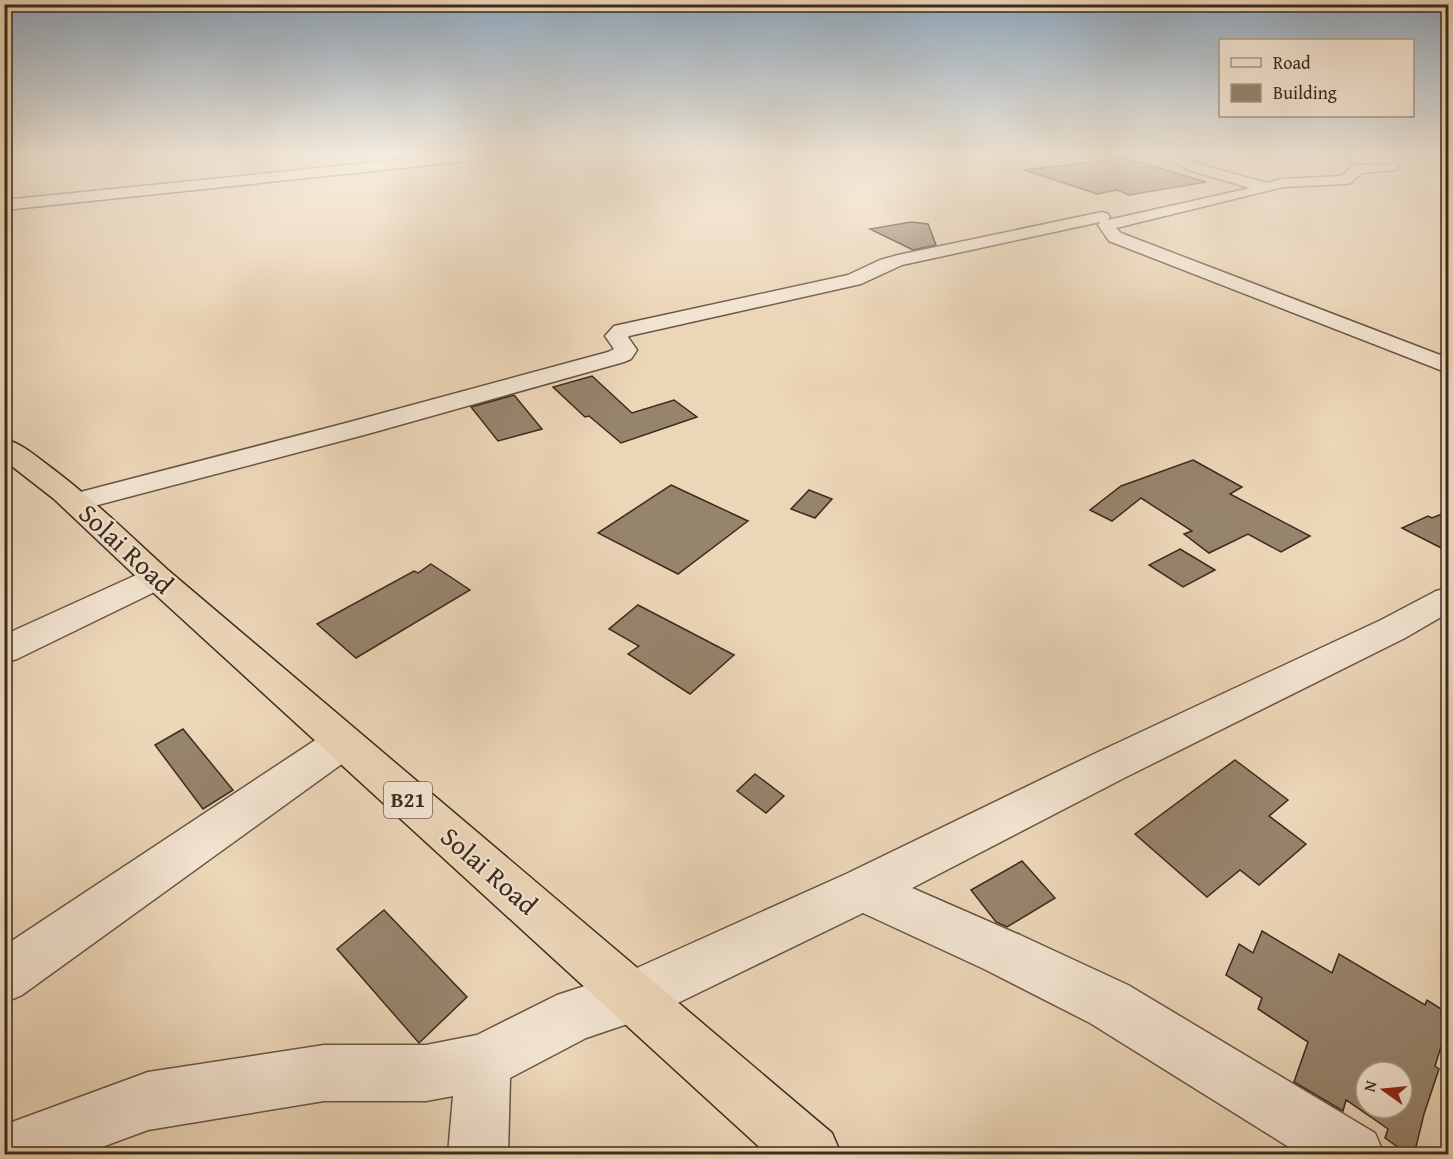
<svg xmlns="http://www.w3.org/2000/svg" width="1453" height="1159" viewBox="0 0 1453 1159" font-family="'Gentium Book Plus',serif">
<style>
.building{fill:#97846d;stroke:#3b2b1c;stroke-width:1.5;fill-rule:evenodd}
.lines{fill:none;stroke-linecap:round;stroke-linejoin:round}
.minor-casing{stroke:#675643;stroke-width:3}
.highway-casing{stroke:#3b2b1c;stroke-width:3}
.minor{fill:#f3e4d1;fill-rule:evenodd}
.highway{fill:#ecd6b8;fill-rule:evenodd}
.labels{text-anchor:middle;stroke-width:4.5;stroke-linejoin:round;paint-order:stroke}
.shield{fill:#f3e4d1;stroke:#726252;stroke-width:1.5}
.shield-label{font-size:21px;font-weight:bold;fill:#3b2b1c}
.near-street-label{font-size:27px;fill:#3b2b1c;stroke:#f3e4d1}
</style>
<rect width="100%" height="100%" fill="#ecd6b8"/>
<filter id="stains"><feTurbulence type="fractalNoise" baseFrequency=".00333" numOctaves="4"/><feColorMatrix values="0 0 0 0 .2 0 0 0 0 .09 0 0 0 0 .02 0 0 0 .5 -.17"/></filter>
<radialGradient id="worn" r=".72"><stop offset=".6" stop-color="#630" stop-opacity="0"/><stop offset="1" stop-color="#630" stop-opacity=".3"/></radialGradient>
<!-- building -->
<path class="building" d="M 1125,158 L 1206,182 L 1129,195 L 1117,190 L 1097,194 L 1024,170 Z
M 911,222 L 928,224 L 936,245 L 913,250 L 870,229 Z
M 592,376 L 632,413 L 674,400 L 697,417 L 621,443 L 589,416 L 585,417 L 553,387 Z
M 514,395 L 542,429 L 498,441 L 471,407 Z
M 1193,460 L 1242,487 L 1230,494 L 1310,536 L 1281,552 L 1248,534 L 1209,553 L 1184,534 L 1192,531 L 1141,498 L 1112,521 L 1090,510 L 1121,486 Z
M 671,485 L 748,521 L 678,574 L 598,533 Z
M 809,490 L 832,499 L 815,518 L 791,509 Z
M 1449,511 L 1449,552 L 1402,528 L 1428,516 L 1432,518 Z
M 1180,549 L 1215,570 L 1183,587 L 1149,565 Z
M 431,564 L 470,590 L 356,658 L 317,624 L 414,571 L 418,573 Z
M 638,605 L 734,655 L 690,694 L 628,654 L 639,646 L 609,629 Z
M 183,729 L 233,790 L 203,809 L 155,745 Z
M 1235,760 L 1288,800 L 1269,816 L 1306,844 L 1259,885 L 1240,870 L 1207,897 L 1135,834 Z
M 755,774 L 784,796 L 766,813 L 737,791 Z
M 1022,861 L 1055,898 L 1007,927 L 996,922 L 971,890 Z
M 384,910 L 467,997 L 419,1043 L 337,949 Z
M 1262,931 L 1332,973 L 1339,954 L 1425,1005 L 1427,1000 L 1449,1014 L 1449,1021 L 1435,1066 L 1439,1069 L 1424,1114 L 1414,1155 L 1409,1155 L 1385,1138 L 1388,1129 L 1346,1100 L 1343,1111 L 1294,1082 L 1308,1042 L 1258,1009 L 1262,998 L 1226,975 L 1239,944 L 1253,953 ZM 1366,1072 L 1402,1072 L 1402,1108 L 1366,1108 Z"/>
<g class="lines">
<defs>
<path id="minor" d="M 467,153 L 513,153 L 506,157 L 4,210 L 4,200 Z
M 1151,153 L 1170,153 L 1202,165 L 1267,183 L 1281,179 L 1342,176 L 1352,166 L 1357,165 L 1396,164 L 1398,167 L 1396,170 L 1361,173 L 1351,183 L 1346,184 L 1283,187 L 1116,228 L 1121,233 L 1448,358 L 1448,373 L 1109,241 L 1098,225 L 1100,222 L 902,265 L 861,284 L 629,336 L 628,337 L 637,350 L 631,359 L 624,362 L 364,435 L 75,511 L 65,508 L 60,502 L 65,496 L 346,423 L 608,352 L 614,349 L 605,336 L 614,326 L 848,275 L 880,260 L 898,255 L 1102,212 L 1108,214 L 1110,217 L 1108,220 L 1250,188 L 1192,171 Z
M 157,567 L 169,571 L 173,578 L 169,585 L 17,659 L 4,663 L 4,635 L 145,571 Z
M 1448,588 L 1448,613 L 1405,638 L 1126,777 L 912,888 L 1020,935 L 1128,985 L 1375,1133 L 1384,1154 L 1300,1154 L 1090,1023 L 984,969 L 863,913 L 651,1016 L 586,1038 L 510,1078 L 508,1154 L 448,1154 L 453,1096 L 426,1101 L 324,1101 L 148,1130 L 83,1154 L 4,1154 L 4,1125 L 148,1072 L 324,1045 L 426,1045 L 477,1035 L 557,995 L 628,972 L 846,874 L 1096,753 L 1381,620 L 1436,591 Z
M 343,726 L 357,731 L 363,742 L 357,753 L 22,995 L 4,1003 L 4,946 L 329,731 Z"/>
<path id="highway" d="M 4,439 C 20,443 32,453 45,463 C 89,495 128,534 169,571 L 832,1133 L 841,1154 L 767,1154 L 145,585 L 54,499 L 4,460 Z"/>
</defs>
<!-- minor casing -->
<use href="#minor" class="minor-casing"/>
<!-- highway casing -->
<use href="#highway" class="highway-casing"/>
<!-- minor -->
<use href="#minor" class="minor"/>
<!-- highway -->
<use href="#highway" class="highway"/>
</g>
<!-- sky -->
<linearGradient id="sky" x2="0" y2="1"><stop stop-color="#91aac0"/><stop offset="0.49" stop-color="#f6eddf"/><stop offset="1" stop-color="#f6eddf" stop-opacity="0"/></linearGradient>
<rect width="1453" height="315" fill="url(#sky)"/>
<g class="labels">
<!-- shield labels -->
<rect class="shield" x="384" y="782" width="48" height="36" rx="4.5"/>
<g class="shield-label">
<text x="408" y="807">B21</text>
</g>
<!-- near-street labels -->
<g class="near-street-label">
<text transform="translate(126 549) rotate(43)" y="9">Solai Road</text>
<text transform="translate(489 871) rotate(41)" y="9">Solai Road</text>
</g>
</g>
<!-- margin -->
<rect width="1453" height="1159" fill="none" stroke="#ecd6b8" stroke-width="24"/>
<rect x="6" y="6" width="1441" height="1147" fill="none" stroke="#3b2b1c" stroke-width="3"/>
<rect x="12" y="12" width="1429" height="1135" fill="none" stroke="#3b2b1c" stroke-width="1.5"/>
<!-- legend -->
<rect x="1219" y="39" width="195" height="78" fill="#f3e4d1" stroke="#a99a89" stroke-width="1.5"/>
<rect x="1231" y="58" width="30" height="9" fill="#f3e4d1" stroke="#a99a89" stroke-width="1.5"/>
<text x="1273" y="69" font-size="18" fill="#3b2b1c">Road</text>
<rect x="1231" y="84" width="30" height="18" fill="#97846d" stroke="#a99a89" stroke-width="1.5"/>
<text x="1273" y="99" font-size="18" fill="#3b2b1c">Building</text>
<!-- north arrow -->
<g transform="translate(1384 1090) rotate(285)"><circle r="28" fill="#f3e4d1" stroke="#a99a89" stroke-width="1.5"/>
<path d="M0-4.5L10 22L0 15L-10 22Z" fill="#8f2418"/>
<text y="-9" font-size="16" font-weight="bold" text-anchor="middle" fill="#3b2b1c">N</text>
</g>
<rect width="100%" height="100%" filter="url(#stains)"/>
<rect width="100%" height="100%" fill="url(#worn)"/>
</svg>
